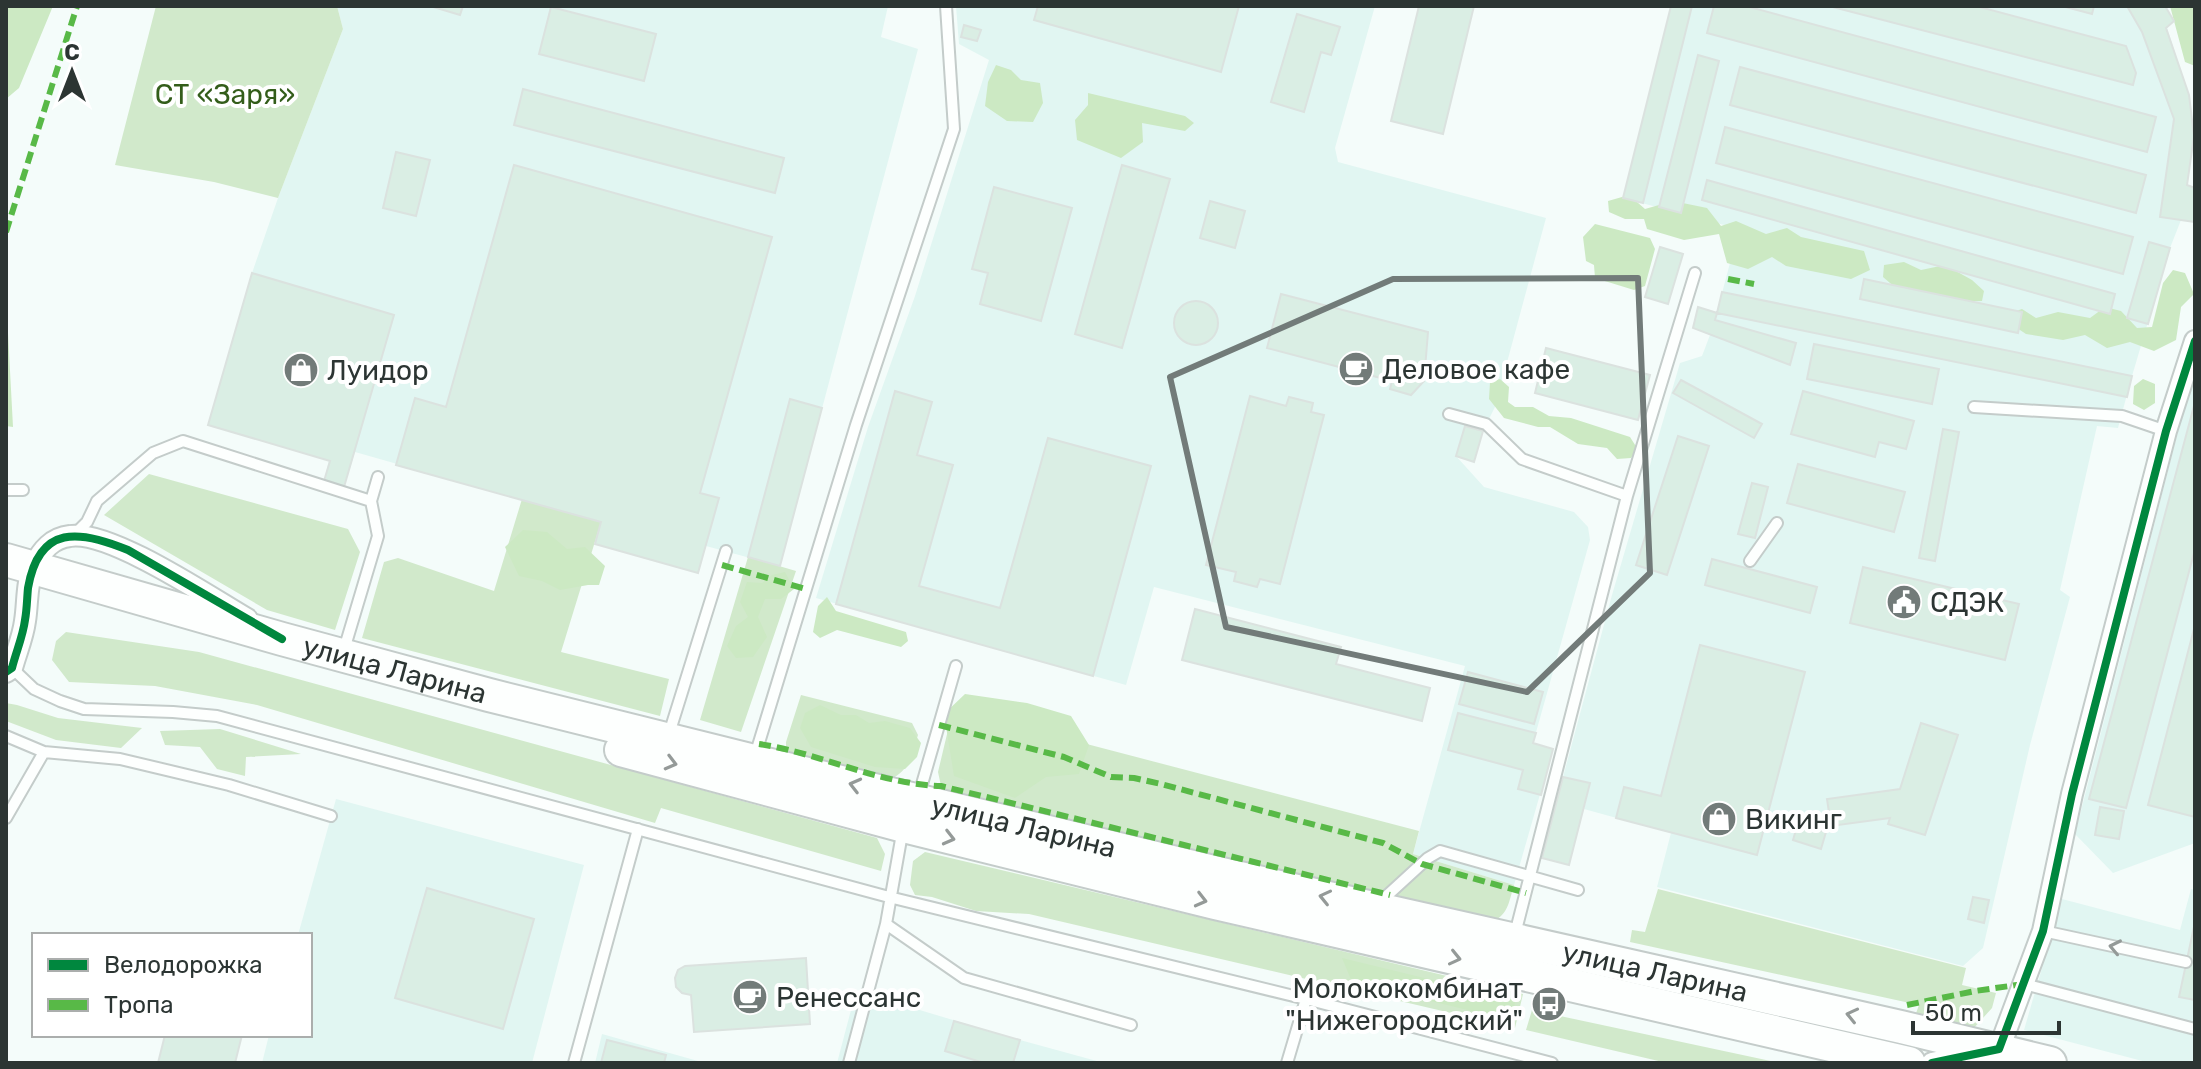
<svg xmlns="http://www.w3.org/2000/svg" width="2201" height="1069" viewBox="0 0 2201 1069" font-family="Rubik,sans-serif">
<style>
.built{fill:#e1f6f2}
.green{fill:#d1e9cb}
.forest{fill:#cce9c3}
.building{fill:#daeee4;stroke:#dbe2df;stroke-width:2}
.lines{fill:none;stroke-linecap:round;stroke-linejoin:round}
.service-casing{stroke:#c4ccca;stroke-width:14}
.minor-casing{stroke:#c4ccca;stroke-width:24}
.primary-casing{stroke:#c4ccca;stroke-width:36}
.service{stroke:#fdfffe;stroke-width:10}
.minor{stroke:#fdfffe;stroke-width:20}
.primary{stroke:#fdfffe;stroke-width:32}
.quiet{stroke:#58b947;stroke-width:6;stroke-dasharray:12 6;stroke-linecap:butt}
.cycleway-casing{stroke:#fff;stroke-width:13}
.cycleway{stroke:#00873e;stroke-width:8}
.oneway{stroke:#949a98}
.marked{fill:none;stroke:#727b79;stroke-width:6;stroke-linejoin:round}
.labels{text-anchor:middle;stroke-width:8;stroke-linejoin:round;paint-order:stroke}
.park-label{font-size:28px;fill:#335d1a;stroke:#fff}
.poi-label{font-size:28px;fill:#2c3533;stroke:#fff;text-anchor:start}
.street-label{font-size:28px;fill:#2c3533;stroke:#fff}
</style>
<rect width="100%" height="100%" fill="#f4fcfa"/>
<!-- built -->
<path class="built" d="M 337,6 L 888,6 L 881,37 L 918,49 L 780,566 L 706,546 L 698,573 L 595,544 L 601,522 L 355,452 L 344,487 L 324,481 L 329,460 L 208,425 L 252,273 L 278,198 L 343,29 Z
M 956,6 L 1375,6 L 1335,148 L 1338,162 L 1546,218 L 1495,407 L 1483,431 L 1465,426 L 1456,456 L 1484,487 L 1574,512 L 1588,527 L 1590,540 L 1533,743 L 1553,749 L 1514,885 L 1413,854 L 1465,666 L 1154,587 L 1126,685 L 816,598 L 868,427 L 915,296 L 989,60 L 959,44 Z
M 1671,6 L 2165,6 L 2174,21 L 2167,28 L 2189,95 L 2194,136 L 2187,184 L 2195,188 L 2195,222 L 2181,220 L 2170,248 L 2132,376 L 2118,428 L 2097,426 L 2060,590 L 2070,597 L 2030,745 L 1983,948 L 1963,966 L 1657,887 L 1671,833 L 1584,809 L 1590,784 L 1563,777 L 1612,595 L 1680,363 L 1702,356 L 1710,335 L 1693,328 L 1698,307 L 1717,312 L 1739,229 L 1623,198 Z
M 2195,365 L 2195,843 L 2113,873 L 2075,834 Z
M 336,799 L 584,865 L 532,1063 L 262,1063 L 269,1035 L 310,1035 L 310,935 L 298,935 Z
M 2191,889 L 2195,890 L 2195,1063 L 2150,1063 L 2024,1030 L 2062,899 L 2180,930 Z
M 856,991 L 1020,1040 L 1104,1063 L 837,1063 Z
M 602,1034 L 705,1063 L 595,1063 Z"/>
<!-- green -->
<path class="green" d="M 156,6 L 337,6 L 343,29 L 278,198 L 214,182 L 115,165 Z
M 149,474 L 348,529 L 360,552 L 335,630 L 267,610 L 104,515 Z
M 522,499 L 601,522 L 561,652 L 669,679 L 660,716 L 362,638 L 384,562 L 398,558 L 494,591 Z
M 748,557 L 796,571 L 741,732 L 700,720 Z
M 66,632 L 199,652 L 877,838 L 885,854 L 881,871 L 661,808 L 655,823 L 257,705 L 155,686 L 69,682 L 52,660 L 56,641 Z
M 801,695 L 912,723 L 918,735 C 912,754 910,770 891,779 L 790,754 L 786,748 L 786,742 Z
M 6,703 L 17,705 L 58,718 L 142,728 L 121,748 L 56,740 L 6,721 Z
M 953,709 L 1419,831 L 1413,854 L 1514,885 C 1509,901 1508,918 1489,922 L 948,795 L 941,786 L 938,772 Z
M 220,729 L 301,754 L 246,757 L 245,776 L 217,769 L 200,747 L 165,745 L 160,731 Z
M 925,852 L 1523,994 L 1515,1028 L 1029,914 L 976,911 L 932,897 L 915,895 L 910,885 L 913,861 Z
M 1658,889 L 1966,968 L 1962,985 L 1996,993 L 1992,1008 L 1973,1029 L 1915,1016 L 1919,1005 L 1630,942 L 1632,930 L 1645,932 Z
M 1532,1010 L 1780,1063 L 1667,1063 L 1526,1030 Z"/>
<!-- forest -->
<path class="forest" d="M 6,6 L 53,6 L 19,88 L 6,99 Z
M 2170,6 L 2195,6 L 2195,66 L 2185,62 Z
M 996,65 L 1011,70 L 1021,80 L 1040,83 L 1043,103 L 1033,122 L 1007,121 L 985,106 L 988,82 Z
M 1088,93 L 1185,116 L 1194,123 L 1185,131 L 1142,123 L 1143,142 L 1121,158 L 1077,140 L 1075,120 L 1088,105 Z
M 1629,195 L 1645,209 L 1673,201 L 1707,208 L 1721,226 L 1736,221 L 1766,234 L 1787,228 L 1801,237 L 1864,251 L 1870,270 L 1851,279 L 1786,266 L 1772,257 L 1748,269 L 1727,263 L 1719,234 L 1684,240 L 1647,229 L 1644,219 L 1625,219 L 1609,212 L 1608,201 Z
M 1595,224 L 1650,238 L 1655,249 L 1645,286 L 1634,290 L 1595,278 L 1594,265 L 1586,261 L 1583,237 Z
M 1904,262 L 1921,270 L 1945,265 L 1972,280 L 1984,291 L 1982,301 L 1940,302 L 1904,295 L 1883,277 L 1884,265 Z
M 2173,270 L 2185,273 L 2194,294 L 2181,307 L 2176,340 L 2154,351 L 2130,342 L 2107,348 L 2085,335 L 2063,340 L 2026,334 L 2008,322 L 2010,313 L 2022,309 L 2036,318 L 2058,312 L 2090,318 L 2105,307 L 2121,311 L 2137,328 L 2152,327 L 2163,283 Z
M 6,314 L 7,314 L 13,427 L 6,426 Z
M 1500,379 L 1509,387 L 1508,402 L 1515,407 L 1533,407 L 1549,416 L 1571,418 L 1630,437 L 1637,448 L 1631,458 L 1617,459 L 1607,448 L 1578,444 L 1550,427 L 1538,427 L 1504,418 L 1489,399 L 1490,382 Z
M 2143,379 L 2155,384 L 2155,403 L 2144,410 L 2133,404 L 2134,386 Z
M 523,530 L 547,532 L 567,549 L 585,547 L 605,566 L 599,585 L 588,585 L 560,590 L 542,581 L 519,576 L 505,547 Z
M 785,572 L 794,589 L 781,599 L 765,599 L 758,617 L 767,637 L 753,657 L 736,658 L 727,646 L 736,626 L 748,617 L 740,602 L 747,582 L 762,583 L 772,575 Z
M 827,597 L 836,611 L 906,632 L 908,641 L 901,647 L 837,630 L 820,638 L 813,632 L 818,606 Z
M 965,694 L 1027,703 L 1071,716 L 1089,745 L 1079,774 L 1046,777 L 1015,798 L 954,776 L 944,714 Z
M 820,705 L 841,715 L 856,715 L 869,723 L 885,721 L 910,728 L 921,743 L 917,757 L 905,769 L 875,767 L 811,747 L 800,728 L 805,713 Z
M 1342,958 L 1515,1000 L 1513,1021 L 1352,982 Z"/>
<!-- building -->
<path class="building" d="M 430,6 L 463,6 L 460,15 Z
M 1038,6 L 1239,6 L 1221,72 L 1034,20 Z
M 1419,6 L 1474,6 L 1443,134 L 1391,121 Z
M 1671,6 L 1692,6 L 1643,203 L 1623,198 Z
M 1714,6 L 1746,6 L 2156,117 L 2147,152 L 1707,33 Z
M 1829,6 L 1976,6 L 2126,46 L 2136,73 L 2133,85 Z
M 2062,6 L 2094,6 L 2092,14 Z
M 2127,6 L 2165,6 L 2174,21 L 2166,28 L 2189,95 L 2194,136 L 2187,185 L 2195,188 L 2195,222 L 2160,217 L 2174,119 L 2142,32 Z
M 551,7 L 656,34 L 644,81 L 539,54 Z
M 1297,14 L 1340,27 L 1331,55 L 1321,52 L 1304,112 L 1271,102 Z
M 964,25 L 981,30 L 977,41 L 961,37 Z
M 1698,55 L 1719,61 L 1681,213 L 1659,207 Z
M 1740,67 L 2146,175 L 2136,213 L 1730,105 Z
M 523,89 L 784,158 L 775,193 L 514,125 Z
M 1725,127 L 2133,237 L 2123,274 L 1716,163 Z
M 396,152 L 430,160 L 416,216 L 383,208 Z
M 514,165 L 772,237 L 700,493 L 719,498 L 698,573 L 595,544 L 601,522 L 396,465 L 415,398 L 446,407 Z
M 1122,165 L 1170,179 L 1122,348 L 1075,334 Z
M 1707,180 L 2115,294 L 2110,314 L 1702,200 Z
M 994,187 L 1072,208 L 1041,321 L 980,304 L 988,273 L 972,269 Z
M 1210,201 L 1245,211 L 1235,248 L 1200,238 Z
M 2149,242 L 2170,248 L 2148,324 L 2127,318 Z
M 1660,247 L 1683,254 L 1668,304 L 1645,297 Z
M 252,273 L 394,315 L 344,487 L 324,481 L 330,461 L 208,425 Z
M 1864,279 L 2022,312 L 2018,333 L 1860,299 Z
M 1722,292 L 2132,376 L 2127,397 L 1717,313 Z
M 1281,294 L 1428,332 L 1424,381 L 1411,395 L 1390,389 L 1392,381 L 1267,348 Z
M1174 323a22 22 0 1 1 44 0a22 22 0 1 1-44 0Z
M 1698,307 L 1717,313 L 1715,320 L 1796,343 L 1790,365 L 1693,328 Z
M 1814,344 L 1939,369 L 1932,404 L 1807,379 Z
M 1546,348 L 1650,375 L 1638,420 L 1535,393 Z
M 1681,380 L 1762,424 L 1754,438 L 1673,393 Z
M 895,391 L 932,402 L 917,455 L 953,465 L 919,586 L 1000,608 L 1048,438 L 1151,466 L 1093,676 L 836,604 Z
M 1803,391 L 1914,421 L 1906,449 L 1879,442 L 1875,457 L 1791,434 Z
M 1250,396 L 1286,406 L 1289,397 L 1313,403 L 1311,412 L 1324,415 L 1280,584 L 1260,579 L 1257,587 L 1234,581 L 1236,572 L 1206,565 Z
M 790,399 L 822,408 L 780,566 L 748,557 Z
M 2195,402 L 2195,549 L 2126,808 L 2089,799 Z
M 1465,426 L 1483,431 L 1474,462 L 1456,456 Z
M 1943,429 L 1959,432 L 1935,561 L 1919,558 Z
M 1678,436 L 1709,446 L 1667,575 L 1636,565 Z
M 1798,464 L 1905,492 L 1894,532 L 1787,503 Z
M 1752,483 L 1768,487 L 1755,538 L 1738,534 Z
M 1712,559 L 1817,587 L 1810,613 L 1705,585 Z
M 1863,567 L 2019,604 L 2005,660 L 1850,623 Z
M 1195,609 L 1341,647 L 1336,664 L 1430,688 L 1422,721 L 1182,660 Z
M 2195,625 L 2195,817 L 2148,805 Z
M 1700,645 L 1805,672 L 1757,855 L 1616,818 L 1624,787 L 1661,796 Z
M 1468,672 L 1543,692 L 1534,724 L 1459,704 Z
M 1458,713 L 1536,733 L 1533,743 L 1553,749 L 1541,795 L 1518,789 L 1523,770 L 1448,750 Z
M 1921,723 L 1958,735 L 1925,835 L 1888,824 L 1890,818 L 1831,826 L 1827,799 L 1900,789 Z
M 1563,777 L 1590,783 L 1569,865 L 1542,858 Z
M 2100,807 L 2124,811 L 2119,839 L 2095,835 Z
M 1798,823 L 1826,832 L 1821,849 L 1793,840 Z
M 427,888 L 534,919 L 503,1029 L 395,998 Z
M 1973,897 L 1989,900 L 1984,923 L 1968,919 Z
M 2195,922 L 2195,1000 L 2179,997 Z
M 806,958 L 810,1024 L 694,1032 L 691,995 L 682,993 L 676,987 L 675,978 L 678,970 L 685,966 Z
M 954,1021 L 1020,1040 L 1013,1063 L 984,1063 L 945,1051 Z
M 165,1035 L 242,1035 L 235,1063 L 158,1063 Z
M 607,1040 L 666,1055 L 664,1063 L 601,1063 Z"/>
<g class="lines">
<defs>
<path id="service" d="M 1974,407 L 2122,416 L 2166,431
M 1449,414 L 1486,424 L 1522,459 L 1627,496
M 8,490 L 23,490
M 74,535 L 87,522 L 97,501 L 153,453 L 183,441 L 371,501
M 1750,561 L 1777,523
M 343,653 L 378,536 L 371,501 L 378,477
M 12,668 L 34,689 L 60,701 L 84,709 L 173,712 L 217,716 L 889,897 L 1306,999 L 1552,1063
M 6,736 L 44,752 L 120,759 L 229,785 L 331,816
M 668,737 L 726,551
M 754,759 L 856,425 L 954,129 L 946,6
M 918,798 L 956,666
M 6,818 L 44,752
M 903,828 L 886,924 L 964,978 L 1131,1025
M 1380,902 L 1428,858 L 1440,851 L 1578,890
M 2043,931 L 2186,962
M 1515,934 L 1627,496 L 1695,273
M 2024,984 L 2195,1029
M 574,1063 L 638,829
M 849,1063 L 886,924
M 1287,1063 L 1306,999"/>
<path id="minor" d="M 6,672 L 12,668 C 16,653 23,637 25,621 C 28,603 26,583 34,566 C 42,550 52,538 70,536 C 110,530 209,597 247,619
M 1932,1063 L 1999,1049 L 2043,931 L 2072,794 L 2166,431 L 2195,341"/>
<g id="primary">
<path id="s1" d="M 6,560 L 282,639 L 489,695 L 754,761 L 1222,874 L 1901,1027 L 2050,1063"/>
<path d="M 621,750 L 904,826 L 1215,903 L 1909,1063"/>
</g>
</defs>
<!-- service casing -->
<use href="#service" class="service-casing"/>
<!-- minor casing -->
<use href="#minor" class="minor-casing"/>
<!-- primary casing -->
<use href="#primary" class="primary-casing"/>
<!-- service -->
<use href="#service" class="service"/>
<!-- minor -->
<use href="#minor" class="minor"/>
<!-- primary -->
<use href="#primary" class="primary"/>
<!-- quiet -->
<path class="quiet" d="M 6,232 L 77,6
M 1728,279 L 1754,284
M 722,565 L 806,589
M 939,725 L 1064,757 L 1111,777 L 1134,778 L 1161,784 L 1383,843 L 1422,864 L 1526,893
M 759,744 C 820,753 878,784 941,786 L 1390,895
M 1907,1005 L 1975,991 L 2024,984"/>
<defs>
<path id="cycleway" d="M 6,672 L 12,668 C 16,652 23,636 25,620 C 27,609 27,598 28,588 C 39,524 80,530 128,550 L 282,639
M 1932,1063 L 1999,1049 L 2043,931 L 2072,794 L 2166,431 L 2195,341"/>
</defs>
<!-- cycleway casing -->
<use href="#cycleway" class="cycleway-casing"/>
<!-- cycleway -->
<use href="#cycleway" class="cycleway"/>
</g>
<!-- one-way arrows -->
<defs><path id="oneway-chevron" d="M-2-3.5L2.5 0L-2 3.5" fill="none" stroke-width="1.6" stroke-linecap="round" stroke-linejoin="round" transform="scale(2)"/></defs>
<g class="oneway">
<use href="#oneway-chevron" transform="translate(671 763) rotate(15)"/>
<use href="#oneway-chevron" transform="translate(855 785) rotate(-166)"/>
<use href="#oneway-chevron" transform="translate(949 838) rotate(14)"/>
<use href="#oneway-chevron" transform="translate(1325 897) rotate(-167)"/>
<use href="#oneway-chevron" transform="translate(1201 900) rotate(14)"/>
<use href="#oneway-chevron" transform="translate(2115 947) rotate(-168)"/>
<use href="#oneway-chevron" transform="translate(1455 958) rotate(13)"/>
<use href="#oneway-chevron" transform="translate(1852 1015) rotate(-167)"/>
</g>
<!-- marked area -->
<path class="marked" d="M 1638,278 L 1650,573 L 1527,692 L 1226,627 L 1170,377 L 1393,279 Z"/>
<!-- icons -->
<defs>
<symbol id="cafe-disc" viewBox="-11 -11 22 22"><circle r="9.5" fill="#727b79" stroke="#fff"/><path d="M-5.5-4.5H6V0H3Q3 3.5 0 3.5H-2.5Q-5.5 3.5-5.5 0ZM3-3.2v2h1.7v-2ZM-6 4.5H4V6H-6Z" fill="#fff"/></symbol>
<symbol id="shop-disc" viewBox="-11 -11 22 22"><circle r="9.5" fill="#727b79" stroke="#fff"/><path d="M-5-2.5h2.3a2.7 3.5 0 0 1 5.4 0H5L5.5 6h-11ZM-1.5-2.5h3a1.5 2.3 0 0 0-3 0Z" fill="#fff"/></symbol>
<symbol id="civic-disc" viewBox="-11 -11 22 22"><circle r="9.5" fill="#727b79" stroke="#fff"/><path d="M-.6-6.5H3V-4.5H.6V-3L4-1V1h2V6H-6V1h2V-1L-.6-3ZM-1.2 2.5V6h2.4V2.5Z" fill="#fff"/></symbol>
<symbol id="bus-disc" viewBox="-11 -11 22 22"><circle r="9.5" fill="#727b79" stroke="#fff"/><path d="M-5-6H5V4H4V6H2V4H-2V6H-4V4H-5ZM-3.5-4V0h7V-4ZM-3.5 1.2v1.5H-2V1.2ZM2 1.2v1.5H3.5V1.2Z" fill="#fff"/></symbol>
</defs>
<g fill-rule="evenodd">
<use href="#cafe-disc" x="1336" y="349" width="40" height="40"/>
<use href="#shop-disc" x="281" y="350" width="40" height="40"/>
<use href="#civic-disc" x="1884" y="582" width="40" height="40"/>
<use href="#shop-disc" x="1699" y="799" width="40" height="40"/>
<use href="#cafe-disc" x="730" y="977" width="40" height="40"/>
<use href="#bus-disc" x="1529" y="984" width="40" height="40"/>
</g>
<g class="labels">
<!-- park labels -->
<g class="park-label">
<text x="225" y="104">СТ «Заря»</text>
</g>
<!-- poi labels -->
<g class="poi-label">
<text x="1382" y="379">Деловое кафе</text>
<text x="327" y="380">Луидор</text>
<text x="1930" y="612">СДЭК</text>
<text x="1745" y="829">Викинг</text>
<text x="1523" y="998" text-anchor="end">Молококомбинат<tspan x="1523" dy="32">"Нижегородский"</tspan></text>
<text x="776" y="1007">Ренессанс</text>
</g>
<!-- street labels -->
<g class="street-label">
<text dy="10" stroke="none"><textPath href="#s1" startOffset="404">улица Ларина</textPath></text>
<text dy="10" stroke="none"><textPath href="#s1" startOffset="1052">улица Ларина</textPath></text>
<text dy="10" stroke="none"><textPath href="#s1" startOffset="1700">улица Ларина</textPath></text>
</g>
</g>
<!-- border -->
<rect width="2201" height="1069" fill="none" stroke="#2c3533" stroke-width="16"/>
<!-- legend -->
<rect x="32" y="933" width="280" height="104" fill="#ffffff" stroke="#abaead" stroke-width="2"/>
<rect x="48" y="959" width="40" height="12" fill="#00873e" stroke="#abaead" stroke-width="2"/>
<text x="104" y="973" font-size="24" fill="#2c3533">Велодорожка</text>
<rect x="48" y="999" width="40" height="12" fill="#58b947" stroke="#abaead" stroke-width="2"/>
<text x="104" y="1013" font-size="24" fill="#2c3533">Тропа</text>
<!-- north arrow -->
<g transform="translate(72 72)" stroke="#ffffff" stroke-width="6" paint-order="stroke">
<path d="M0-6L14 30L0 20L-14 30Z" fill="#2c3533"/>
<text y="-12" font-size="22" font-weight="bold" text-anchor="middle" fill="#2c3533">С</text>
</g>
<!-- scale -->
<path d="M1913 1021v12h146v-12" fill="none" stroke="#2c3533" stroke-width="4"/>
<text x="1925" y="1021" font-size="24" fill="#2c3533" stroke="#ffffff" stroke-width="6" paint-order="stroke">50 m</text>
</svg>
